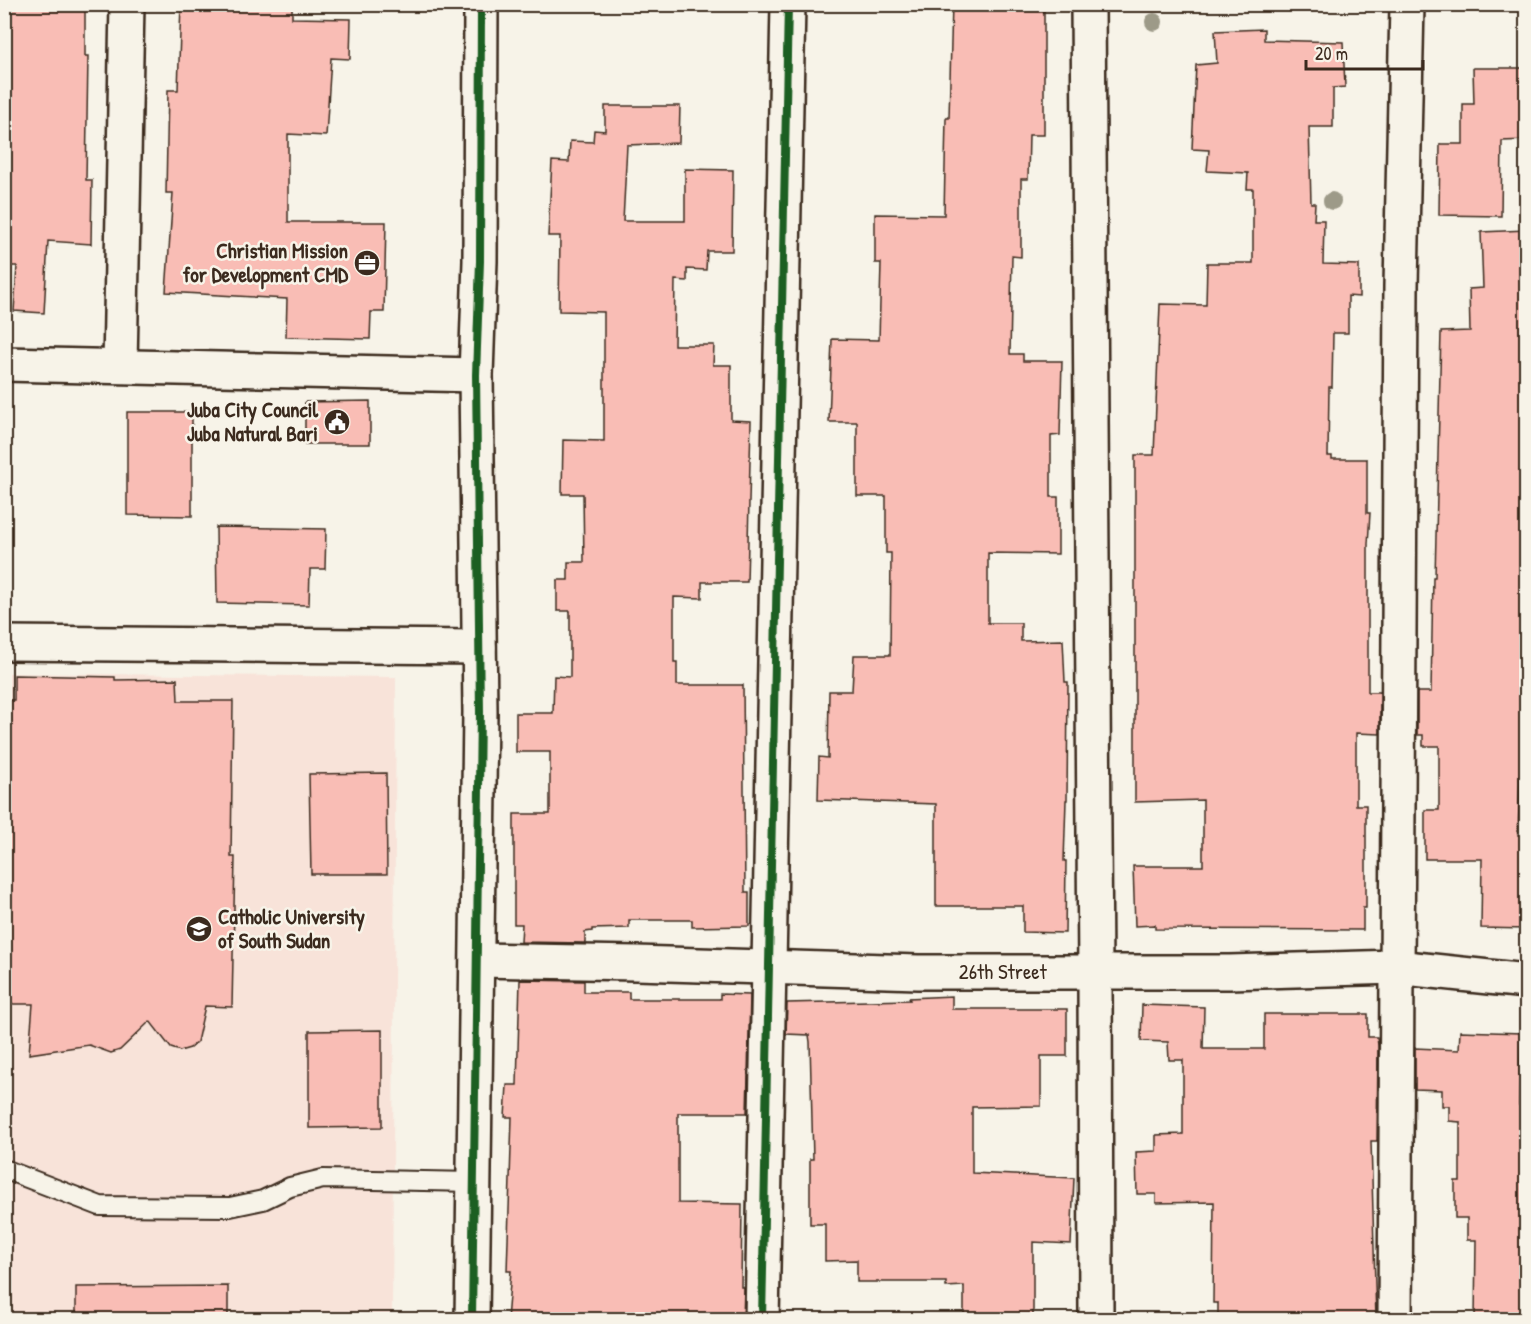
<svg xmlns="http://www.w3.org/2000/svg" width="1531" height="1324" viewBox="0 0 1531 1324" font-family="'Patrick Hand',sans-serif">
<style>
.built{fill:#f8e3d9}
.building{fill:#f9bdb5;stroke:#3b2a1e;stroke-width:1.5}
.lines{fill:none;stroke-linecap:round;stroke-linejoin:round}
.lane-casing{stroke:#3b2a1e;stroke-width:22}
.street-casing{stroke:#3b2a1e;stroke-width:38}
.secondary-casing{stroke:#3b2a1e;stroke-width:38}
.lane{stroke:#f7f3e8;stroke-width:18}
.street{stroke:#f7f3e8;stroke-width:33}
.secondary{stroke:#f7f3e8;stroke-width:33}
.cycleway-casing{stroke:#f7f3e8;stroke-width:11}
.cycleway{stroke:#1b5e20;stroke-width:8}
.tree{fill:#9d9a88}
.labels{text-anchor:middle;stroke-width:5;stroke-linejoin:round;paint-order:stroke}
.poi-label{font-size:21px;font-weight:bold;fill:#3b2a1e;stroke:#f7f3e8;text-anchor:end}
.street-label{font-size:21px;fill:#3b2a1e;stroke:#f7f3e8}
</style>
<rect width="100%" height="100%" fill="#f7f3e8"/>
<filter id="ink" filterUnits="userSpaceOnUse"><feTurbulence type="fractalNoise" baseFrequency=".0167" numOctaves="2"/><feDisplacementMap in="SourceGraphic" scale="12" xChannelSelector="R" yChannelSelector="G"/><feConvolveMatrix kernelMatrix="1 2 1 2 8 2 1 2 1" color-interpolation-filters="sRGB"/></filter>
<g filter="url(#ink)">
<!-- built -->
<path class="built" d="M 5,673 L 396,677 L 392,1319 L 5,1320 Z"/>
<!-- building -->
<path class="building" d="M 4,4 L 85,4 L 85,56 L 88,56 L 86,180 L 92,180 L 91,244 L 48,241 L 44,313 L 14,311 L 17,266 L 4,266 Z
M 181,4 L 292,5 L 292,18 L 351,19 L 350,59 L 331,58 L 326,136 L 288,134 L 288,222 L 386,222 L 384,312 L 371,312 L 370,339 L 286,337 L 287,299 L 166,292 L 173,193 L 166,193 L 168,90 L 178,90 Z
M 952,4 L 1044,4 L 1044,135 L 1029,135 L 1028,179 L 1021,179 L 1021,257 L 1012,256 L 1010,354 L 1023,354 L 1023,361 L 1062,361 L 1060,435 L 1051,436 L 1051,497 L 1058,497 L 1058,554 L 988,553 L 988,623 L 1021,623 L 1021,641 L 1063,640 L 1065,682 L 1068,682 L 1067,800 L 1066,800 L 1064,861 L 1066,861 L 1065,933 L 1023,932 L 1023,906 L 936,906 L 936,804 L 818,800 L 819,757 L 828,758 L 829,691 L 852,691 L 854,655 L 890,655 L 891,553 L 886,553 L 886,496 L 857,496 L 857,422 L 829,422 L 832,339 L 879,340 L 881,263 L 875,263 L 875,214 L 944,215 L 946,118 L 949,118 Z
M 1264,29 L 1264,40 L 1343,42 L 1345,87 L 1333,88 L 1333,127 L 1309,127 L 1311,203 L 1315,203 L 1314,220 L 1324,220 L 1323,264 L 1359,265 L 1359,297 L 1348,296 L 1348,333 L 1333,333 L 1332,387 L 1329,387 L 1328,456 L 1332,456 L 1332,459 L 1367,459 L 1367,513 L 1370,513 L 1368,544 L 1368,692 L 1380,692 L 1380,734 L 1356,733 L 1356,805 L 1366,805 L 1366,908 L 1363,908 L 1363,930 L 1155,929 L 1155,925 L 1135,926 L 1133,866 L 1203,866 L 1203,800 L 1135,802 L 1135,455 L 1154,455 L 1160,304 L 1206,305 L 1207,263 L 1253,263 L 1253,189 L 1247,189 L 1248,173 L 1207,171 L 1209,150 L 1192,149 L 1196,65 L 1217,63 L 1215,31 Z
M 1473,68 L 1524,68 L 1524,111 L 1527,111 L 1527,140 L 1502,141 L 1501,216 L 1439,215 L 1440,144 L 1463,144 L 1463,104 L 1474,104 Z
M 605,106 L 680,106 L 679,143 L 627,145 L 623,221 L 685,221 L 685,169 L 733,170 L 732,251 L 707,251 L 706,270 L 687,269 L 687,281 L 675,280 L 674,345 L 714,345 L 713,365 L 731,365 L 731,420 L 751,421 L 747,582 L 702,582 L 702,598 L 674,597 L 674,662 L 677,662 L 677,685 L 743,685 L 745,892 L 749,892 L 749,926 L 692,927 L 692,920 L 629,920 L 629,928 L 592,929 L 592,931 L 585,932 L 585,943 L 521,942 L 522,924 L 514,924 L 514,814 L 550,814 L 550,752 L 516,752 L 516,713 L 553,713 L 554,676 L 570,677 L 570,611 L 557,611 L 557,580 L 568,580 L 568,562 L 584,562 L 583,494 L 562,494 L 563,440 L 604,441 L 604,312 L 559,311 L 560,236 L 548,236 L 552,161 L 569,162 L 570,141 L 593,142 L 594,130 L 605,131 Z
M 1527,230 L 1527,776 L 1520,776 L 1518,835 L 1527,835 L 1527,929 L 1481,928 L 1482,859 L 1425,859 L 1425,810 L 1439,810 L 1439,746 L 1423,746 L 1423,735 L 1417,735 L 1417,692 L 1431,692 L 1433,577 L 1435,577 L 1441,332 L 1470,331 L 1469,289 L 1483,288 L 1481,232 Z
M 370,401 L 370,444 L 305,444 L 305,402 Z
M 127,412 L 192,412 L 192,516 L 127,515 Z
M 216,527 L 326,529 L 325,569 L 310,569 L 309,605 L 217,603 Z
M 14,675 L 115,677 L 115,680 L 177,679 L 178,701 L 233,701 L 231,857 L 235,857 L 232,1007 L 205,1006 L 197,1042 L 190,1048 L 180,1051 L 171,1048 L 150,1021 L 120,1050 L 111,1053 L 89,1045 L 29,1054 L 33,1004 L 4,1004 L 4,700 L 14,700 Z
M 386,773 L 387,874 L 311,874 L 309,774 Z
M 520,980 L 584,981 L 584,992 L 629,992 L 629,999 L 720,999 L 720,994 L 750,995 L 747,1113 L 678,1113 L 678,1203 L 742,1204 L 741,1287 L 744,1287 L 743,1320 L 507,1320 L 511,1271 L 507,1271 L 512,1117 L 505,1117 L 507,1085 L 517,1085 Z
M 952,996 L 952,1009 L 1067,1009 L 1067,1056 L 1041,1056 L 1041,1106 L 972,1107 L 972,1173 L 1074,1178 L 1071,1244 L 1033,1242 L 1033,1320 L 964,1320 L 964,1286 L 946,1287 L 946,1282 L 857,1282 L 857,1260 L 825,1261 L 825,1224 L 810,1224 L 810,1159 L 813,1159 L 810,1042 L 809,1035 L 786,1034 L 787,1003 L 910,1000 L 909,998 Z
M 1142,1005 L 1204,1007 L 1203,1049 L 1264,1049 L 1264,1014 L 1368,1014 L 1368,1037 L 1377,1037 L 1378,1046 L 1377,1141 L 1371,1141 L 1376,1320 L 1218,1320 L 1218,1303 L 1213,1303 L 1214,1202 L 1156,1203 L 1156,1194 L 1137,1194 L 1136,1152 L 1156,1151 L 1156,1135 L 1183,1134 L 1183,1060 L 1169,1060 L 1168,1042 L 1141,1041 Z
M 382,1030 L 382,1127 L 309,1128 L 309,1031 Z
M 1460,1031 L 1521,1033 L 1519,1105 L 1527,1105 L 1527,1173 L 1523,1173 L 1522,1256 L 1527,1256 L 1527,1320 L 1475,1320 L 1476,1240 L 1467,1240 L 1467,1218 L 1455,1218 L 1455,1181 L 1460,1181 L 1460,1122 L 1449,1121 L 1449,1106 L 1442,1106 L 1442,1090 L 1415,1089 L 1415,1048 L 1459,1050 Z
M 228,1286 L 228,1320 L 76,1320 L 76,1287 Z"/>
<g class="lines">
<defs>
<path id="lane" d="M 4,1169 L 100,1206 L 230,1207 L 263,1200 L 290,1187 L 323,1179 L 474,1182"/>
<g id="street">
<path d="M 1088,4 L 1095,972 L 1096,1320"/>
<path d="M 4,364 L 476,375"/>
<path d="M 120,366 L 127,4"/>
<path d="M 4,643 L 479,647"/>
<path id="s1" d="M 478,960 L 636,963 L 918,972 L 1230,972 L 1396,967 L 1526,981"/>
<path d="M 762,1320 L 788,4"/>
<path d="M 1395,1320 L 1401,286 L 1407,4"/>
</g>
<path id="secondary" d="M 472,1320 L 480,712 L 476,375 L 480,261 L 481,4"/>
</defs>
<!-- lane casing -->
<use href="#lane" class="lane-casing"/>
<!-- street casing -->
<use href="#street" class="street-casing"/>
<!-- secondary casing -->
<use href="#secondary" class="secondary-casing"/>
<!-- lane -->
<use href="#lane" class="lane"/>
<!-- street -->
<use href="#street" class="street"/>
<!-- secondary -->
<use href="#secondary" class="secondary"/>
<defs>
<path id="cycleway" d="M 472,1320 L 480,712 L 476,375 L 480,261 L 481,4
M 762,1320 L 788,4"/>
</defs>
<!-- cycleway casing -->
<use href="#cycleway" class="cycleway-casing"/>
<!-- cycleway -->
<use href="#cycleway" class="cycleway"/>
</g>
<!-- trees -->
<g class="tree">
<circle cx="1154" cy="22" r="9"/>
<circle cx="1332" cy="201" r="9"/>
</g>
</g>
<!-- icons -->
<defs>
<symbol id="office-disc" viewBox="-11 -11 22 22"><circle r="9.5" fill="#3b2a1e" stroke="#f7f3e8"/><path d="M-6-3h4V-5.5h4V-3h4V5H-6ZM-1-4.5V-3h2v-1.5ZM-6 0V1H6V0Z" fill="#fff"/></symbol>
<symbol id="civic-disc" viewBox="-11 -11 22 22"><circle r="9.5" fill="#3b2a1e" stroke="#f7f3e8"/><path d="M-.6-6.5H3V-4.5H.6V-3L4-1V1h2V6H-6V1h2V-1L-.6-3ZM-1.2 2.5V6h2.4V2.5Z" fill="#fff"/></symbol>
<symbol id="university-disc" viewBox="-11 -11 22 22"><circle r="9.5" fill="#3b2a1e" stroke="#f7f3e8"/><path d="M0-5L7-2L0 1L-7-2ZM-4 1L0 2.5L4 1V4Q0 6-4 4Z" fill="#fff"/></symbol>
</defs>
<g fill-rule="evenodd">
<use href="#office-disc" x="352" y="248" width="30" height="30"/>
<use href="#civic-disc" x="322" y="407" width="30" height="30"/>
<use href="#university-disc" x="184" y="914" width="30" height="30"/>
</g>
<g class="labels">
<!-- poi labels -->
<g class="poi-label">
<text x="348" y="258">Christian Mission<tspan x="348" dy="24">for Development CMD</tspan></text>
<text x="318" y="417">Juba City Council<tspan x="318" dy="24">Juba Natural Bari</tspan></text>
<text x="218" y="924" text-anchor="start">Catholic University<tspan x="218" dy="24">of South Sudan</tspan></text>
</g>
<!-- street labels -->
<g class="street-label">
<text dy="7" stroke="none"><textPath href="#s1" startOffset="525">26th Street</textPath></text>
</g>
</g>
<!-- margin -->
<rect width="1531" height="1324" fill="none" stroke="#f7f3e8" stroke-width="24"/>
<rect x="12" y="12" width="1507" height="1300" fill="none" stroke="#3b2a1e" stroke-width="2" filter="url(#ink)"/>
<!-- scale -->
<path d="M1306 60v9h117v-9" fill="none" stroke="#3b2a1e" stroke-width="3"/>
<text x="1315" y="60" font-size="18" fill="#3b2a1e" stroke="#f7f3e8" stroke-width="4.5" paint-order="stroke">20 m</text>
</svg>
